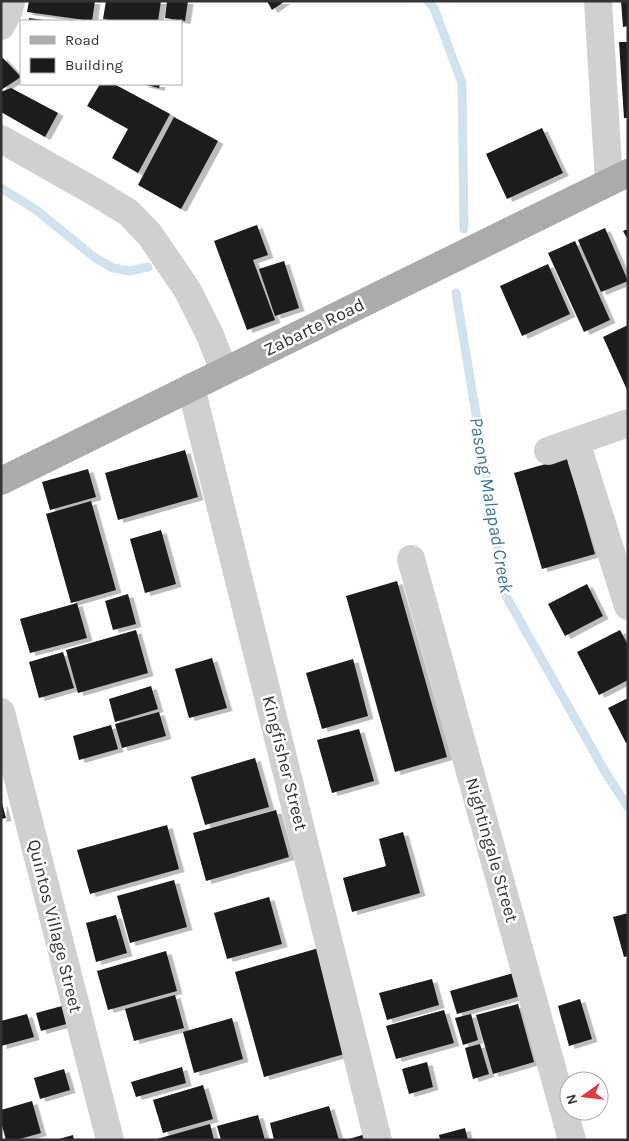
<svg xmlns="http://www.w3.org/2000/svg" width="629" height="1141" viewBox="0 0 629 1141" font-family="Karla,sans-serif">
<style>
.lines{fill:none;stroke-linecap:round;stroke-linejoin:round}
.stream{stroke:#cfe2ee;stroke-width:9}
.building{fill:#1a1a1a;filter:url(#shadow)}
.minor{stroke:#d0d0d0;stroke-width:28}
.major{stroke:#ababab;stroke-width:28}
.labels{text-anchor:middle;stroke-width:5;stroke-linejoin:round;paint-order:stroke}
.street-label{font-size:18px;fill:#333;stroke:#fff}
.water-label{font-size:19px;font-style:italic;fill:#3f7597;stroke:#fff}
</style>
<defs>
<filter id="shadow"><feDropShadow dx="5.5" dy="3" stdDeviation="0" flood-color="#0004"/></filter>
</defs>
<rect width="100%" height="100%" fill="#fff"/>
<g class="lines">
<!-- stream -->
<path class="stream" d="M 428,1 L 434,8 L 462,83 L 464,229
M 1,188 L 35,209 L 94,257 L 113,268 L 130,271 L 148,267
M 456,293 L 506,596 L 607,775 L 628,807"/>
</g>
<!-- building -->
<path class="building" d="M 29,1 L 95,1 L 92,21 L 27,12 Z
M 106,1 L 161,1 L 158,21 L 115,21 L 103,19 Z
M 167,1 L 188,1 L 185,21 L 165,18 Z
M 267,1 L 285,1 L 272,10 Z
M 621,1 L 628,1 L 628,26 L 623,27 Z
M 29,18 L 44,20 L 44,21 L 29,21 Z
M 619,42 L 628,42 L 628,118 L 624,118 Z
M 1,56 L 21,77 L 1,90 Z
M 100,84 L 114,84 L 170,114 L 138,173 L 112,158 L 128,129 L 87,106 Z
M 141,84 L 160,84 L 159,88 Z
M 11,88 L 58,113 L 45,137 L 1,112 L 1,92 Z
M 174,117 L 218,141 L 181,209 L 138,185 Z
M 542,128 L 563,173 L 507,199 L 486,154 Z
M 257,225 L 268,255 L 253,260 L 275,320 L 247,330 L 214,241 Z
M 605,228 L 628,281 L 601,292 L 578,240 Z
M 628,229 L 628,240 L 623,231 Z
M 575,241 L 610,320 L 584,332 L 548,253 Z
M 284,261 L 299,308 L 275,316 L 259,269 Z
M 548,264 L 570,314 L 522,336 L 500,286 Z
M 628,325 L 628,392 L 603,337 Z
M 185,450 L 198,497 L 118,520 L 105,473 Z
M 567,458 L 595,554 L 542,569 L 514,473 Z
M 88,469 L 96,497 L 50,510 L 42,482 Z
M 91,501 L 116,590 L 71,603 L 46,514 Z
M 161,530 L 176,584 L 145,593 L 130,539 Z
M 397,581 L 447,757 L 395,772 L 346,596 Z
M 587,584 L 603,616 L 565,636 L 548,604 Z
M 128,594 L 136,624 L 113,630 L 105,601 Z
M 77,603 L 87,638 L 30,653 L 20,619 Z
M 136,630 L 148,673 L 78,693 L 66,650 Z
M 620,630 L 628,645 L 628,680 L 599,695 L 577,652 Z
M 63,652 L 74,688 L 39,698 L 29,662 Z
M 212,658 L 227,708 L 189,718 L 175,669 Z
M 353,659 L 368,716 L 322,729 L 306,673 Z
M 151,686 L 158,709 L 115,722 L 109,699 Z
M 628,698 L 628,743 L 626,743 L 608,708 Z
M 159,712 L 166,736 L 122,748 L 115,724 Z
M 111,725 L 118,749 L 79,760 L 73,736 Z
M 359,729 L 374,781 L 332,793 L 317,740 Z
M 255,758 L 269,807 L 205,825 L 191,777 Z
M 2,803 L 6,818 L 1,819 L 1,804 Z
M 276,810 L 289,857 L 206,881 L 193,833 Z
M 167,825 L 179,869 L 90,894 L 77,850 Z
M 403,832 L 420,893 L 352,912 L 343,878 L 386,866 L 379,839 Z
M 174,880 L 187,927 L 130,943 L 117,896 Z
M 269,897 L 282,944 L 227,959 L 214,913 Z
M 628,913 L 628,956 L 624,957 L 613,917 Z
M 116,915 L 127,953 L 96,962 L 86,923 Z
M 319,948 L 348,1053 L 264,1077 L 235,972 Z
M 166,951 L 177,991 L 108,1010 L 97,971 Z
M 517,972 L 524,995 L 457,1014 L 450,991 Z
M 432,979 L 439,1005 L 387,1020 L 379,993 Z
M 175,995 L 184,1028 L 134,1041 L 125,1009 Z
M 580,999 L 592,1039 L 569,1046 L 558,1006 Z
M 518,1004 L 534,1062 L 493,1074 L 476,1015 Z
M 66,1005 L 70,1023 L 41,1031 L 36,1013 Z
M 444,1010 L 454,1043 L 396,1059 L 386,1026 Z
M 27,1014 L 34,1037 L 1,1046 L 1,1021 Z
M 471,1014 L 478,1040 L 463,1045 L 455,1018 Z
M 232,1018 L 243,1059 L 194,1073 L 183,1032 Z
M 480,1044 L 489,1074 L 473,1079 L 465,1048 Z
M 427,1062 L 433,1087 L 409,1094 L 402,1069 Z
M 182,1067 L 186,1083 L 136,1097 L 131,1082 Z
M 64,1069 L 70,1090 L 40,1099 L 34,1078 Z
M 203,1085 L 213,1119 L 163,1133 L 153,1100 Z
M 32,1101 L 41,1133 L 16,1140 L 6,1140 L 1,1122 L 1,1110 Z
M 329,1106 L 339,1140 L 274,1140 L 270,1123 Z
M 258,1115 L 265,1140 L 221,1140 L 217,1126 Z
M 210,1124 L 214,1140 L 157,1140 L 157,1139 Z
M 465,1128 L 468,1140 L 440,1140 L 439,1135 Z
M 369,1133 L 371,1140 L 349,1140 L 349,1139 Z
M 73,1135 L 74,1140 L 59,1140 L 59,1139 Z"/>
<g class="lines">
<!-- minor -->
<path class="minor" d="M 598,1 L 609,182
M 1,26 L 9,10 L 11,1
M 1,139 L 100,195 L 129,213 L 150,235 L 188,291 L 210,335 L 224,371
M 191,387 L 378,1140
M 577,441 L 582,461 L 628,606
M 548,451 L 628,423
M 411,559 L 572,1140
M 1,712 L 110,1140"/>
<!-- major -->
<path class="major" d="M 1,481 L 628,173"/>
</g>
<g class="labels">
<!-- street labels -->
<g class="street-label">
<text transform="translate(314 327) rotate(-26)" y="6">Zabarte Road</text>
<text transform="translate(285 763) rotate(76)" y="6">Kingfisher Street</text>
<text transform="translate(492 850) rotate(74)" y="6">Nightingale Street</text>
<text transform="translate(55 926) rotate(76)" y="6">Quintos Village Street</text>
</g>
<!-- water labels -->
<g class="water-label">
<text transform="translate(492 505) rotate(80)" y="7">Pasong Malapad Creek</text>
</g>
</g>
<!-- border -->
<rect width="629" height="1141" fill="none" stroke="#333333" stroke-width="5"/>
<!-- legend -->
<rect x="20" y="20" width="162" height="65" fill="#ffffff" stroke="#adadad"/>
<rect x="30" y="36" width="25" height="8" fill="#ababab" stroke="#adadad"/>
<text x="65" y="45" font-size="15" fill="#333333">Road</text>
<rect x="30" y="58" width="25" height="15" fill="#1a1a1a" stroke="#adadad"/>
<text x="65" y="70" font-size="15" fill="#333333">Building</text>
<!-- north arrow -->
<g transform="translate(584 1096) rotate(255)"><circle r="24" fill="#ffffff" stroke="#adadad"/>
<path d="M0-4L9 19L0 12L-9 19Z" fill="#e63946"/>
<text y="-8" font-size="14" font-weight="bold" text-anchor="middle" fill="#333333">N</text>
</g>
</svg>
